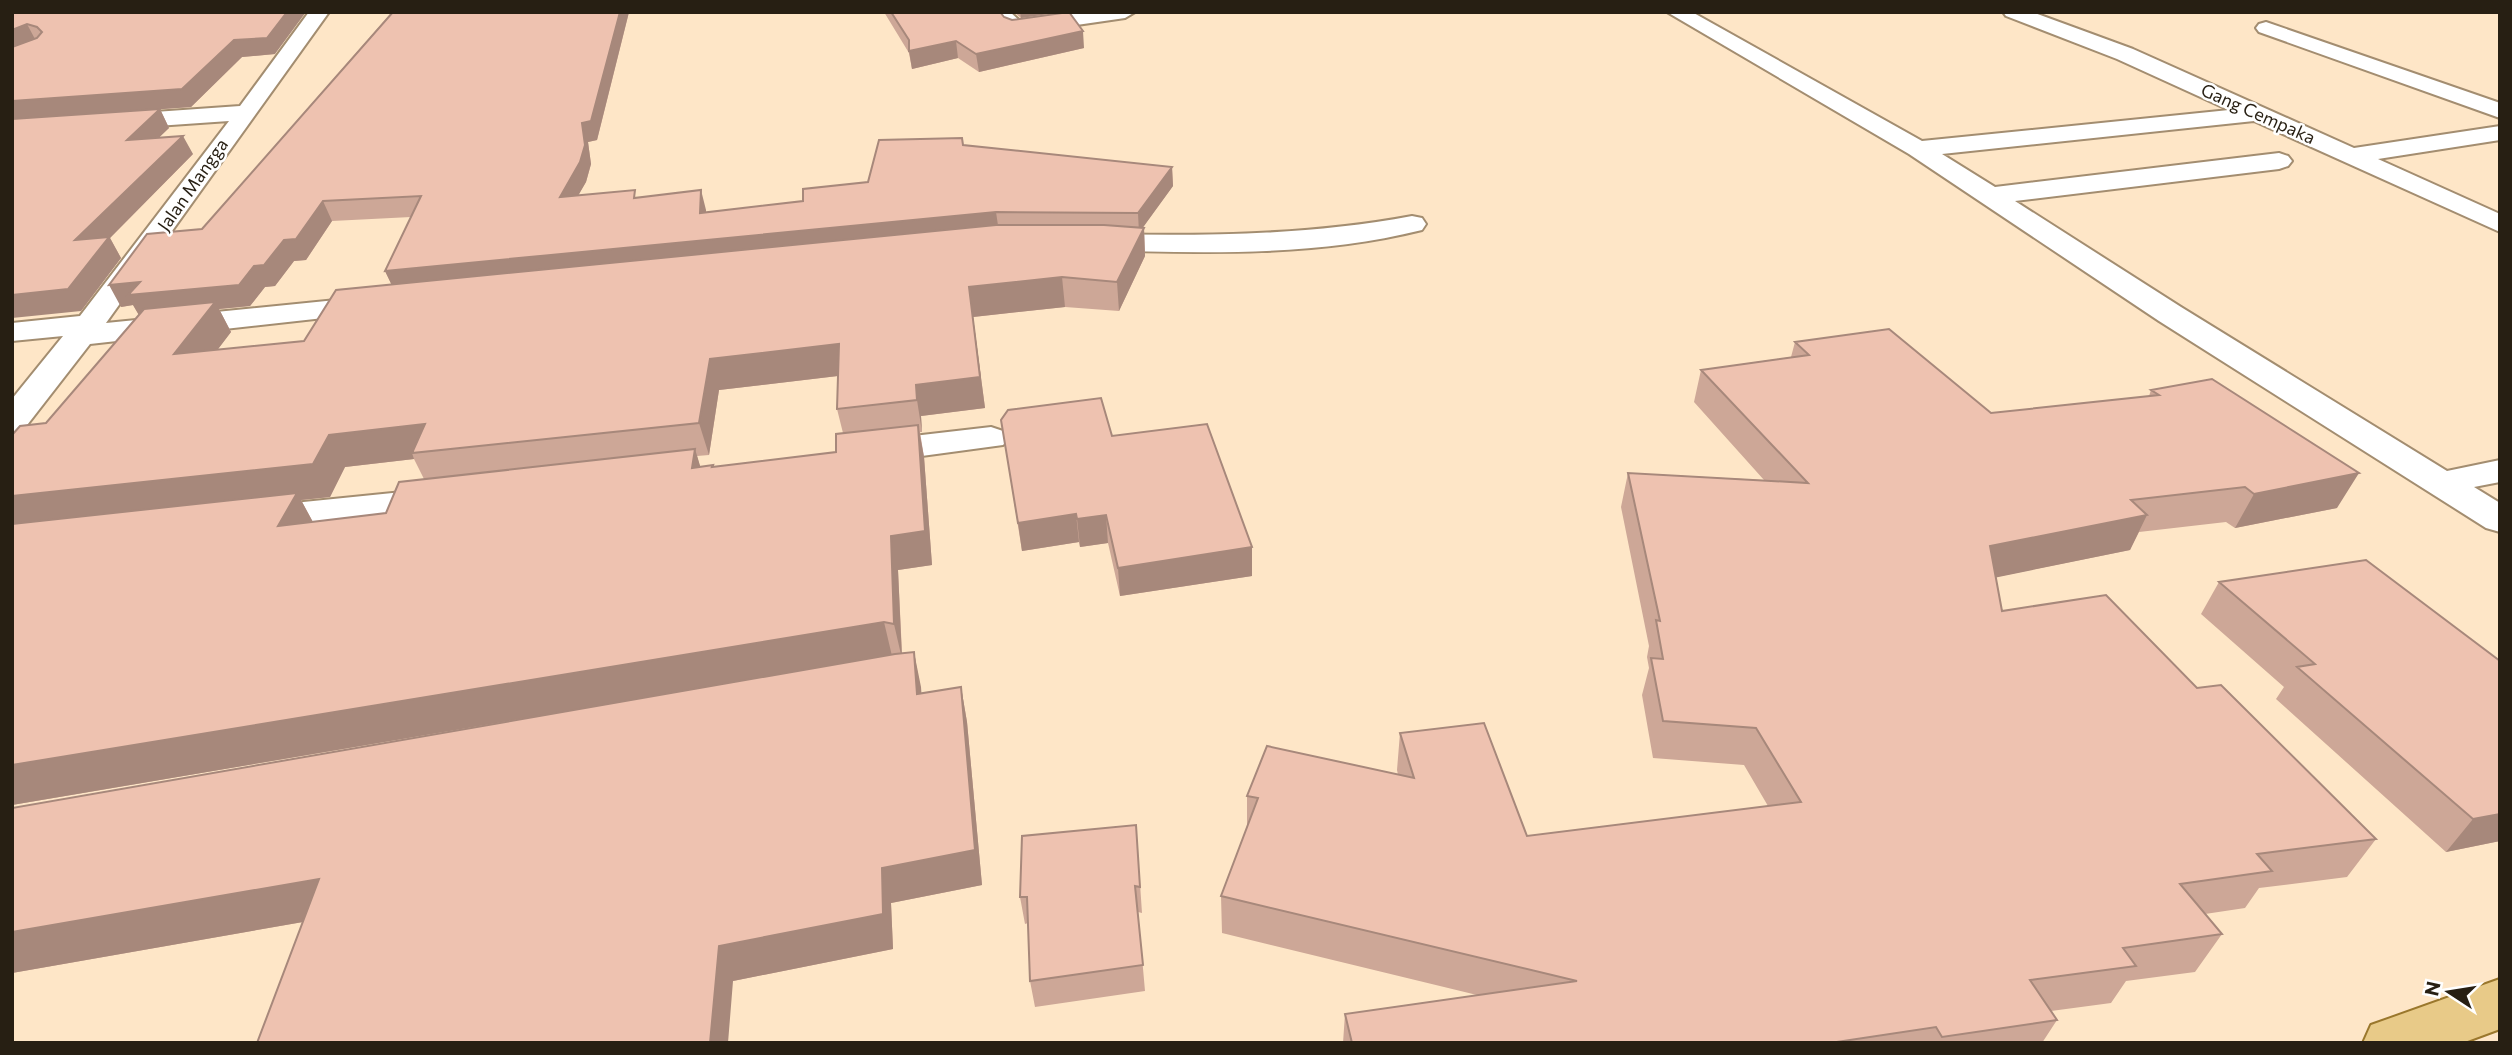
<svg xmlns="http://www.w3.org/2000/svg" width="2512" height="1055" viewBox="0 0 2512 1055" font-family="Commissioner,sans-serif">
<style>
.lines{fill:none;stroke-linecap:round;stroke-linejoin:round}
.minor-casing{stroke:#a38d70;stroke-width:4}
.major-casing{stroke:#9a772c;stroke-width:4}
.minor{fill:#fff;fill-rule:evenodd}
.major{fill:#e8ca88;fill-rule:evenodd}
.wall{fill:#cda797;fill-rule:evenodd}
.shaded-wall{fill:#a7887b}
.building{fill:#eec2b0;stroke:#a7887b;stroke-width:2}
.labels{text-anchor:middle;stroke-width:5;stroke-linejoin:round;paint-order:stroke}
.far-street-label{font-size:18px;fill:#271f13;stroke:#fff}
</style>
<rect width="100%" height="100%" fill="#fee6c7"/>
<g class="lines">
<defs>
<path id="minor" d="M 309,12 L 329,12 L 106,323 L 376,296 L 387,299 L 391,305 L 387,311 L 90,344 L 24,429 L 12,432 L 12,399 L 63,336 L 12,341 L 12,323 L 80,316 L 229,121 L 12,136 L 12,122 L 240,106 Z
M 988,12 L 1010,12 L 1020,21 L 1082,12 L 1135,12 L 1125,18 L 1015,34 L 1008,32 Z
M 1667,12 L 1692,12 L 1922,141 L 2229,110 L 2117,59 L 2006,16 L 2003,12 L 2032,12 L 2133,49 L 2354,148 L 2500,126 L 2500,140 L 2378,159 L 2500,214 L 2500,232 L 2254,121 L 1942,154 L 1995,187 L 2279,153 L 2288,156 L 2292,161 L 2288,166 L 2279,169 L 2015,201 L 2181,307 L 2447,471 L 2500,460 L 2500,482 L 2474,487 L 2500,503 L 2500,532 L 2486,528 L 2159,321 L 1909,154 Z
M 2266,22 L 2500,103 L 2500,118 L 2259,32 L 2256,28 L 2259,24 Z
M 1412,216 L 1422,218 L 1426,224 L 1422,230 C 1314,257 1201,253 1091,250 L 1081,248 L 1077,242 L 1081,236 L 1091,234 C 1199,236 1305,236 1412,216 Z
M 991,427 L 1003,431 L 1009,438 L 1003,445 L 870,463 L 857,460 L 852,452 L 857,444 L 870,441 Z
M 442,488 L 455,491 L 461,499 L 455,507 L 254,531 L 240,527 L 235,519 L 240,511 L 254,507 Z"/>
<path id="major" d="M 2500,979 L 2500,1029 L 2462,1043 L 2363,1043 L 2371,1025 Z"/>
</defs>
<!-- minor casing -->
<use href="#minor" class="minor-casing"/>
<!-- major casing -->
<use href="#major" class="major-casing"/>
<!-- minor -->
<use href="#minor" class="minor"/>
<!-- major -->
<use href="#major" class="major"/>
</g>
<!-- wall -->
<path class="wall" d="M 12,12 L 275,54 L 242,57 L 191,107 L 115,112 L 160,109 L 169,128 L 159,137 L 193,154 L 110,238 L 121,258 L 81,311 Z
M 392,12 L 629,12 L 597,140 L 588,142 L 591,164 L 586,182 L 578,195 L 637,197 L 706,210 L 706,212 L 803,201 L 868,182 L 963,145 L 1172,167 L 1173,186 L 1142,228 L 1144,228 L 1145,256 L 1119,311 L 1065,307 L 973,317 L 985,408 L 921,416 L 922,432 L 920,432 L 924,457 L 932,565 L 898,570 L 902,653 L 914,652 L 921,693 L 961,687 L 967,722 L 982,885 L 891,903 L 893,949 L 733,981 L 303,922 L 12,973 L 12,808 L 532,717 L 12,805 L 46,423 L 139,315 L 133,305 L 121,307 L 202,229 ZM 411,217 L 385,271 L 392,285 L 304,341 L 217,350 L 231,332 L 219,309 L 250,306 L 265,287 L 275,286 L 294,261 L 306,260 L 332,221 ZM 838,376 L 837,409 L 843,433 L 836,452 L 714,467 L 713,465 L 700,467 L 697,456 L 709,455 L 719,390 ZM 414,459 L 424,479 L 386,513 L 313,522 L 301,500 L 330,497 L 345,467 Z
M 884,12 L 1000,12 L 1004,17 L 1084,48 L 979,72 L 958,58 L 912,69 L 909,53 Z
M 1014,12 L 1062,12 L 1021,18 Z
M 1795,342 L 1991,413 L 2149,396 L 2151,390 L 2337,508 L 2235,528 L 2226,522 L 2139,532 L 2130,550 L 1996,577 L 2002,611 L 2197,688 L 2376,839 L 2347,877 L 2259,888 L 2245,908 L 2205,914 L 2222,934 L 2195,972 L 2126,981 L 2111,1003 L 2051,1011 L 2057,1020 L 2042,1043 L 1343,1043 L 1345,1014 L 1477,995 L 1222,933 L 1221,896 L 1247,827 L 1247,796 L 1398,775 L 1397,770 L 1400,733 L 1527,836 L 1768,806 L 1744,765 L 1653,758 L 1642,695 L 1649,668 L 1647,657 L 1649,646 L 1621,507 L 1628,473 L 1764,480 L 1694,402 L 1701,370 L 1791,357 Z
M 1001,420 L 1112,436 L 1252,576 L 1120,596 L 1108,543 L 1080,547 L 1079,542 L 1022,551 Z
M 2219,582 L 2500,661 L 2500,841 L 2446,852 L 2276,699 L 2284,687 L 2201,614 Z
M 1136,825 L 1142,913 L 1138,912 L 1145,991 L 1035,1007 L 1030,981 L 1028,923 L 1025,924 L 1020,897 Z"/>
<!-- shaded-wall -->
<path class="shaded-wall" d="M 287,12 L 306,12 L 275,54 L 242,57 L 191,107 L 12,120 L 12,101 L 234,40 Z
M 620,12 L 629,12 L 597,140 L 588,142 L 591,164 L 586,182 L 566,217 L 560,197 L 582,123 Z
M 1020,12 L 1062,12 L 1021,18 Z
M 27,24 L 36,41 L 12,50 L 12,30 Z
M 1083,31 L 1084,48 L 979,72 L 976,54 Z
M 956,41 L 958,58 L 912,69 L 909,51 Z
M 160,109 L 169,128 L 137,159 L 127,140 Z
M 183,136 L 193,154 L 110,238 L 121,258 L 81,311 L 12,318 L 12,295 L 75,240 Z
M 1172,167 L 1173,186 L 1139,233 L 1138,213 Z
M 701,190 L 706,210 L 705,233 L 700,213 Z
M 323,201 L 332,221 L 306,260 L 294,261 L 275,286 L 265,287 L 250,306 L 219,309 L 231,332 L 191,385 L 140,317 L 133,305 L 121,307 L 109,285 L 254,266 L 284,240 Z
M 996,212 L 999,232 L 395,292 L 385,271 Z
M 1144,228 L 1145,256 L 1119,311 L 1117,282 Z
M 1062,277 L 1065,307 L 973,317 L 985,408 L 921,416 L 922,432 L 917,400 L 916,385 L 969,287 Z
M 839,344 L 846,375 L 719,390 L 709,455 L 699,423 L 710,359 Z
M 425,424 L 412,453 L 414,459 L 345,467 L 330,497 L 301,500 L 315,526 L 12,532 L 12,496 L 329,435 Z
M 918,425 L 924,457 L 932,565 L 898,570 L 902,659 L 894,624 L 891,536 Z
M 695,449 L 705,482 L 692,468 Z
M 2359,473 L 2337,508 L 2235,528 L 2254,494 Z
M 1076,514 L 1079,542 L 1022,551 L 1018,523 Z
M 1106,515 L 1108,543 L 1080,547 L 1077,519 Z
M 2147,515 L 2130,550 L 1974,582 L 1990,546 Z
M 1252,547 L 1252,576 L 1120,596 L 1118,568 Z
M 884,622 L 892,656 L 12,805 L 12,765 Z
M 914,652 L 921,687 L 924,729 L 917,694 Z
M 961,687 L 967,722 L 982,885 L 891,903 L 893,949 L 733,981 L 728,1043 L 710,1043 L 719,946 L 882,868 Z
M 2500,814 L 2500,841 L 2446,852 L 2473,819 Z
M 319,879 L 343,915 L 12,973 L 12,932 Z"/>
<!-- building -->
<path class="building" d="M 12,12 L 287,12 L 267,38 L 234,40 L 182,89 L 12,101 L 12,47 L 37,38 L 42,32 L 37,27 L 27,24 L 12,30 Z
M 393,12 L 620,12 L 591,121 L 582,123 L 585,145 L 580,162 L 560,197 L 635,190 L 634,198 L 701,190 L 700,213 L 803,201 L 803,189 L 868,182 L 879,140 L 962,138 L 963,145 L 1172,167 L 1138,213 L 996,212 L 385,271 L 421,196 L 323,201 L 296,239 L 284,240 L 264,265 L 254,266 L 239,285 L 128,295 L 140,282 L 109,285 L 147,234 L 202,229 Z
M 891,12 L 1000,12 L 1004,17 L 1012,20 L 1069,12 L 1083,31 L 976,54 L 956,41 L 909,51 L 909,40 Z
M 160,109 L 127,140 L 183,136 L 75,240 L 109,237 L 68,289 L 12,295 L 12,119 Z
M 996,225 L 1104,225 L 1144,228 L 1117,282 L 1062,277 L 969,287 L 980,377 L 916,385 L 917,400 L 837,409 L 839,344 L 710,359 L 699,423 L 412,453 L 425,424 L 329,435 L 313,464 L 12,496 L 12,435 L 20,426 L 46,423 L 144,309 L 215,302 L 174,354 L 304,341 L 336,290 Z
M 1889,329 L 1991,413 L 2159,395 L 2151,390 L 2212,379 L 2359,473 L 2254,494 L 2245,487 L 2131,500 L 2147,515 L 1990,546 L 2002,611 L 2106,595 L 2197,688 L 2221,685 L 2376,839 L 2257,854 L 2272,871 L 2180,884 L 2222,934 L 2123,948 L 2136,966 L 2030,980 L 2057,1020 L 1942,1037 L 1936,1027 L 1830,1043 L 1352,1043 L 1345,1014 L 1577,981 L 1221,896 L 1258,798 L 1247,796 L 1267,746 L 1414,778 L 1400,733 L 1484,723 L 1527,836 L 1801,802 L 1756,728 L 1663,721 L 1651,658 L 1663,659 L 1656,620 L 1660,621 L 1628,473 L 1808,483 L 1701,370 L 1809,355 L 1795,342 Z
M 1101,398 L 1112,436 L 1207,424 L 1252,547 L 1118,568 L 1106,515 L 1077,519 L 1076,514 L 1018,523 L 1001,420 L 1008,410 Z
M 918,425 L 925,531 L 891,536 L 894,624 L 884,622 L 12,765 L 12,524 L 297,493 L 278,526 L 386,513 L 399,482 L 695,449 L 692,468 L 713,465 L 712,467 L 836,452 L 836,434 Z
M 2366,560 L 2500,661 L 2500,814 L 2473,819 L 2297,667 L 2315,664 L 2219,582 Z
M 914,652 L 917,694 L 961,687 L 975,850 L 882,868 L 883,914 L 719,946 L 710,1043 L 257,1043 L 319,879 L 12,932 L 12,808 L 895,654 Z
M 1136,825 L 1140,887 L 1135,886 L 1143,965 L 1030,981 L 1027,897 L 1020,897 L 1022,836 Z"/>
<g class="labels">
<!-- far-street labels -->
<g class="far-street-label">
<text transform="translate(2258 114) rotate(24)" y="6">Gang Cempaka</text>
<text transform="translate(193 185) rotate(-55)" y="6">Jalan Mangga</text>
</g>
</g>
<!-- border -->
<rect width="2512" height="1055" fill="none" stroke="#271f13" stroke-width="28"/>
<!-- north arrow -->
<g transform="translate(2449 992) rotate(282)" stroke="#ffffff" stroke-width="5" paint-order="stroke">
<path d="M0-5L12 26L0 18L-12 26Z" fill="#271f13"/>
<text y="-10" font-size="19" font-weight="bold" text-anchor="middle" fill="#271f13">N</text>
</g>
</svg>
